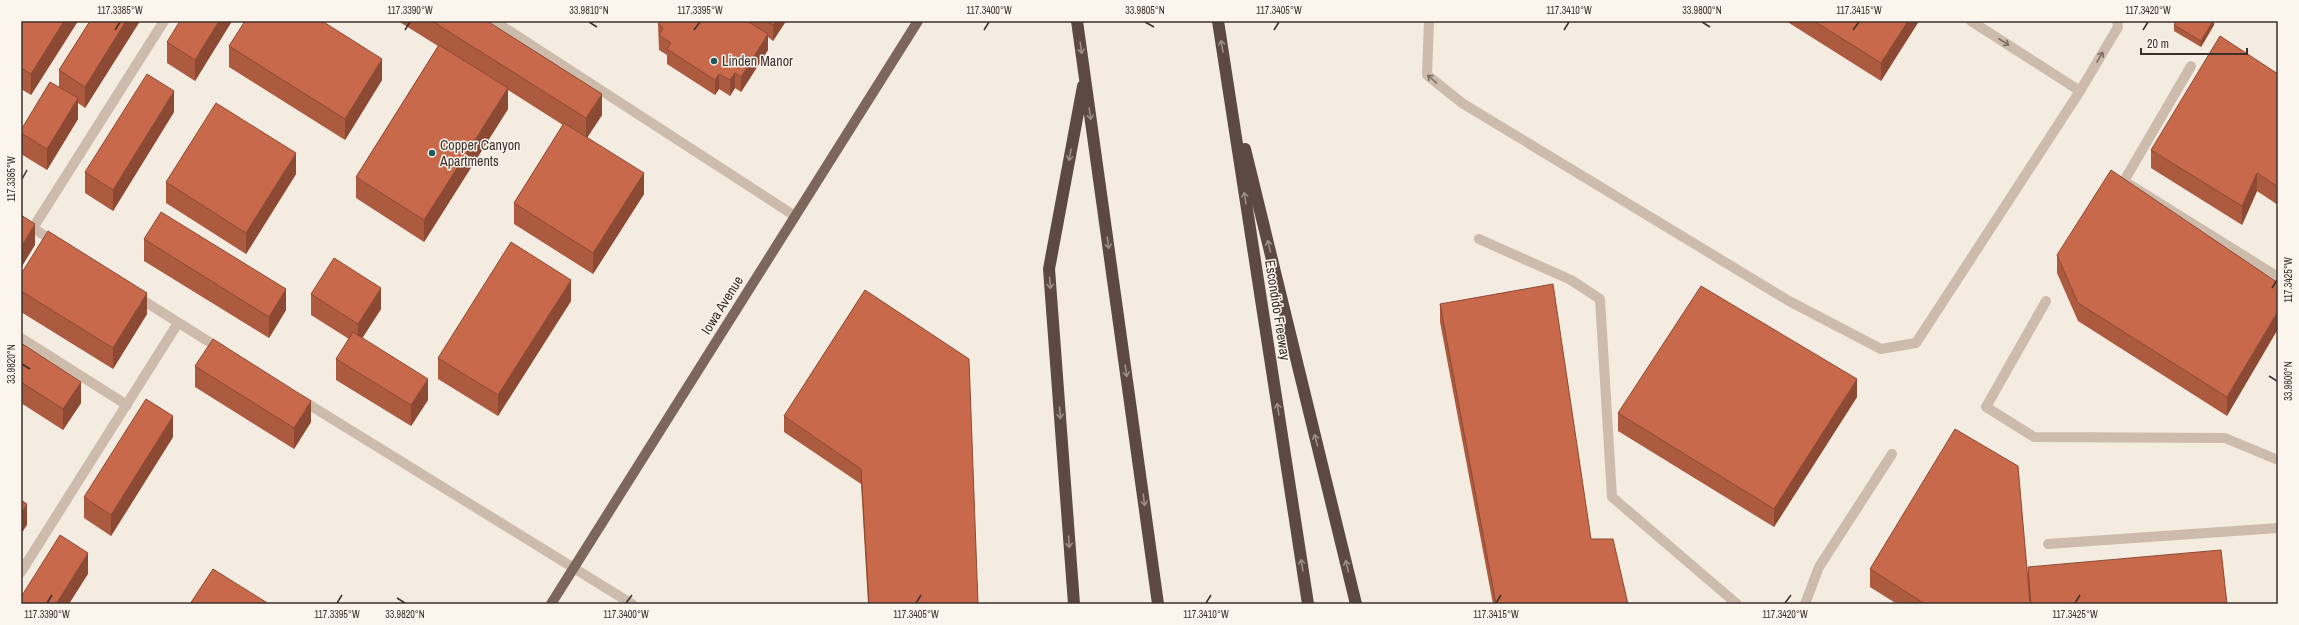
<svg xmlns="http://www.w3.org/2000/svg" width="2299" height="625" viewBox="0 0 2299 625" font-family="'Archivo Narrow',sans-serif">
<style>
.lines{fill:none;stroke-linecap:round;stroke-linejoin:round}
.minor{stroke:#cdbbac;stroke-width:10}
.major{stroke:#7d675c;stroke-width:10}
.highway{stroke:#5c4a42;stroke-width:12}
.wall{fill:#ac5a40}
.shaded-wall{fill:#8c4a34}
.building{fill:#c8694b;stroke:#8c4a34}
.oneway{stroke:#7d6f65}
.oneway2{stroke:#9c8e87}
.ticks{fill:none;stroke:#3b302b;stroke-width:1.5}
.poi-dot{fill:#1f5a5e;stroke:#fbf5ee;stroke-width:1.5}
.labels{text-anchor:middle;stroke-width:3;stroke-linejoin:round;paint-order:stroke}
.poi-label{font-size:14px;fill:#3b302b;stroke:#fbf5ee;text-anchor:start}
.street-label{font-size:14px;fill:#3b302b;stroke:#fbf5ee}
.neatline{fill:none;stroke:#3b302b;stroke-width:1.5}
.ticks-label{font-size:10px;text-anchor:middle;fill:#3b302b}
</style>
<rect width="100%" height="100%" fill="#f4ebe1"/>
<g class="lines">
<!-- minor -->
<path class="minor" d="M 494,21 L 795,216
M 1429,21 L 1427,75 L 1462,103 L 1789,301 L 1881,349 L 1916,343 L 2080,91
M 1971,21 L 2080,91 L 2118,27 L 2117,21
M 2191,66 L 2124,181 L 2278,277
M 1479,239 L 1571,280 L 1600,299 L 1612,497 L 1737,604
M 56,243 L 33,228 L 164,21
M 136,296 L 222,350
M 2046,301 L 1986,407 L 2034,437 L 2225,438 L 2278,460
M 21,338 L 127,405
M 300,399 L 632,604
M 2048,544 L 2278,528
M 21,572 L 178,323
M 1805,604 L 1819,567 L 1892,454"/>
<!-- major -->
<path class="major" d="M 551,604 L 918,21"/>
<!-- highway -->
<path class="highway" d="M 1077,21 L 1158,604
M 1218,21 L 1308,604
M 1245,149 L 1356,604
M 1074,604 L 1049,269 L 1083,86"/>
</g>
<!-- wall -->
<path class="wall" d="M 21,21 L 78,21 L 31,95 L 21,89 Z
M 90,21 L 140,21 L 85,108 L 78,103 L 78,119 L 47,170 L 21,154 L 21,130 L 59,87 L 59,70 Z
M 232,21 L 195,81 L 167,63 L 167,42 Z
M 398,21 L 487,21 L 602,115 L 587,138 L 644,194 L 593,274 L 514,224 L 514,203 L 563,125 L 508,90 L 508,109 L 424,242 L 356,198 L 356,177 L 438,46 Z
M 660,21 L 786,21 L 773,41 L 768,37 L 768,50 L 741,92 L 735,88 L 730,96 L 719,89 L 715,95 L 667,64 L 667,55 L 659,50 L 658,24 Z
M 1786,21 L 1919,21 L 1881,81 Z
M 2214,21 L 2214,25 L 2201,47 L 2174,31 L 2174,25 Z
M 229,46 L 382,80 L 345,140 L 229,67 Z
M 2278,74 L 2278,205 L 2257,191 L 2242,225 L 2151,168 L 2151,150 Z
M 174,112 L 113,211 L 85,193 L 85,172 Z
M 296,174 L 246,254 L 166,203 L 166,182 Z
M 144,239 L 286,310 L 269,338 L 144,261 Z
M 2057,255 L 2278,283 L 2227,416 L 2078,321 L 2057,273 Z
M 21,274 L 147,314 L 113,369 L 21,312 Z
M 865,290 L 978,604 L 868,604 L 861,484 L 784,432 L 784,416 Z
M 311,294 L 381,309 L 362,338 L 428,400 L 411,426 L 336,380 L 336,359 L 349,339 L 311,315 Z
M 571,301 L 498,416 L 438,379 L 438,358 Z
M 1440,304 L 1591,539 L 1628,604 L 1493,604 L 1440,322 Z
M 21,343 L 81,403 L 63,430 L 21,403 Z
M 195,366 L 311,422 L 294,449 L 195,387 Z
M 1857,397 L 1774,527 L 1618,431 L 1618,413 Z
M 173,437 L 111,536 L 84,518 L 84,497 Z
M 2028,567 L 2227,604 L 1897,604 L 1870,587 L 1870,569 L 2028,583 Z"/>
<!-- shaded-wall -->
<path class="shaded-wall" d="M 64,21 L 78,21 L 31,95 L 31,74 Z
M 126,21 L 140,21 L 85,108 L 85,87 Z
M 219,21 L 232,21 L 195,81 L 195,60 Z
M 747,21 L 752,21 L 752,27 Z
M 776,21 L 786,21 L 773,41 L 773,25 Z
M 1908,21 L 1919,21 L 1881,81 L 1881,63 Z
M 2213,21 L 2214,21 L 2214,25 L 2201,47 L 2201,41 Z
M 768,34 L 768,50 L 741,92 L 741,77 Z
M 382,59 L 382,80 L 345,140 L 345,119 Z
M 735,73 L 735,88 L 730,96 L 730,80 Z
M 719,74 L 719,89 L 715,95 L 715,80 Z
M 508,88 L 508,109 L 424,242 L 424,220 Z
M 174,91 L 174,112 L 113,211 L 113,190 Z
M 602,94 L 602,115 L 586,139 L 586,118 Z
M 78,98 L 78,119 L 47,170 L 47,149 Z
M 296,153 L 296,174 L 246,254 L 246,233 Z
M 644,173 L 644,194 L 593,274 L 593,253 Z
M 2257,173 L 2257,191 L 2242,225 L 2242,206 Z
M 35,224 L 35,245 L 21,268 L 21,247 Z
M 571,280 L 571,301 L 498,416 L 498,395 Z
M 381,288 L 381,309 L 358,345 L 358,324 Z
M 286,289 L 286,310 L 269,338 L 269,317 Z
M 147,293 L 147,314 L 113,369 L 113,348 Z
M 2278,311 L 2278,329 L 2227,416 L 2227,397 Z
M 428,379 L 428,400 L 411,426 L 411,405 Z
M 1857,379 L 1857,397 L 1774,527 L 1774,509 Z
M 81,382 L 81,403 L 63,430 L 63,409 Z
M 311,401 L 311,422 L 294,449 L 294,428 Z
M 173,416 L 173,437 L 111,536 L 111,515 Z
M 27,504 L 27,525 L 21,534 L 21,513 Z
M 88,553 L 88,574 L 69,604 L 56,604 Z"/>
<!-- building -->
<path class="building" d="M 21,21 L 64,21 L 31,74 L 21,68 Z
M 90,21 L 126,21 L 85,87 L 59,70 Z
M 180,21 L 219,21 L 195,60 L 167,42 Z
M 245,21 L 322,21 L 382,59 L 345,119 L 229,46 Z
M 432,21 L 487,21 L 602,94 L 586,118 Z
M 660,21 L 747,21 L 768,34 L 741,77 L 735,73 L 730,80 L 719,74 L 715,80 L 667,49 L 671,43 L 659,35 L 663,28 L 658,24 Z
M 766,21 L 776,21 L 773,25 Z
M 1814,21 L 1908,21 L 1881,63 Z
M 2176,21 L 2213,21 L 2201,41 L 2174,25 Z
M 2220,36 L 2278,74 L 2278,187 L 2257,173 L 2242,206 L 2151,150 Z
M 439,45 L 508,88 L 424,220 L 356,177 Z
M 147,74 L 174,91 L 113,190 L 85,172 Z
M 50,82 L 78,98 L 47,149 L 21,133 L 21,130 Z
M 216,103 L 296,153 L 246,233 L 166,182 Z
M 564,123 L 644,173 L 593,253 L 514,203 Z
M 2111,170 L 2278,283 L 2278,311 L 2227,397 L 2078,303 L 2057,255 Z
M 161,212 L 286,289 L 269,317 L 144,239 Z
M 21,215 L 35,224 L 21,247 Z
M 48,231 L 147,293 L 113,348 L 21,291 L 21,274 Z
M 511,242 L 571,280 L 498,395 L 438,358 Z
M 334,258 L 381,288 L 358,324 L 311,294 Z
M 1553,284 L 1591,539 L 1613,539 L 1628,604 L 1496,604 L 1440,304 Z
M 1701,286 L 1857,379 L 1774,509 L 1618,413 Z
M 865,290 L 969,359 L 978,604 L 869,604 L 861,469 L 784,416 Z
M 353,332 L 428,379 L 411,405 L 336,359 Z
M 213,339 L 311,401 L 294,428 L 195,366 Z
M 21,343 L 81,382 L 63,409 L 21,382 Z
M 146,399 L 173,416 L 111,515 L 84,497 Z
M 1955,429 L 2018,466 L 2030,604 L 1925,604 L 1870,569 Z
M 21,500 L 27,504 L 21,513 Z
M 60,535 L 88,553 L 56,604 L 21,604 L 21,597 Z
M 2221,550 L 2227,604 L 2031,604 L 2028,567 Z
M 213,569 L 269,604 L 190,604 Z"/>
<!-- one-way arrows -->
<defs><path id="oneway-shaft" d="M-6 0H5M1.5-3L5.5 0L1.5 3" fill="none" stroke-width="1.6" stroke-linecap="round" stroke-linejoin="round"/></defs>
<g class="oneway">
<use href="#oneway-shaft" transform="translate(2004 42) rotate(33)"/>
<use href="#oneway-shaft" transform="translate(2100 57) rotate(-60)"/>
<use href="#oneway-shaft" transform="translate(1432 79) rotate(-138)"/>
</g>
<g class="oneway2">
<use href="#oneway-shaft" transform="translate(1222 46) rotate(-99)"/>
<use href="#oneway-shaft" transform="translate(1081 48) rotate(82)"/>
<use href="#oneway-shaft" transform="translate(1090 114) rotate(82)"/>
<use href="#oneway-shaft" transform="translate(1070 155) rotate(100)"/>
<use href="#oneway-shaft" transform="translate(1245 198) rotate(-99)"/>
<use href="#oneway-shaft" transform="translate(1108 243) rotate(82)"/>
<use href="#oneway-shaft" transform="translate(1269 246) rotate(-104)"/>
<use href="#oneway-shaft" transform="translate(1050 283) rotate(86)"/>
<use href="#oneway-shaft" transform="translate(1126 371) rotate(82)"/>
<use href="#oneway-shaft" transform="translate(1278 409) rotate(-99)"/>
<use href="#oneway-shaft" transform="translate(1060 413) rotate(86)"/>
<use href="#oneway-shaft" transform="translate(1316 440) rotate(-104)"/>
<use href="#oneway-shaft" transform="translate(1144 500) rotate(82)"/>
<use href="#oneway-shaft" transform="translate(1069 542) rotate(86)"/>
<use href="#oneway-shaft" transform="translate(1302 565) rotate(-99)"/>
<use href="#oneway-shaft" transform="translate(1347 566) rotate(-104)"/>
</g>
<!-- ticks -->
<path class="ticks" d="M 589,22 L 597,27M 1145,22 L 1154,27M 1702,22 L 1710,27M 115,30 L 120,22M 405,30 L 410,22M 694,30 L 700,22M 984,30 L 989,22M 1274,30 L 1279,22M 1564,30 L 1569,22M 1853,30 L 1859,22M 2143,30 L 2148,22M 22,179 L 27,170M 2272,288 L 2277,280M 22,364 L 30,369M 2269,376 L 2277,381M 397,598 L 405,603M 47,603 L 52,595M 337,603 L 342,595M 626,603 L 632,595M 916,603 L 921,595M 1206,603 L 1211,595M 1496,603 L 1501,595M 1785,603 L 1791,595M 2075,603 L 2080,595"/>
<!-- markers -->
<g class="poi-dot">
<circle cx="714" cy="61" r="4"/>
<circle cx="432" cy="153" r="4"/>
</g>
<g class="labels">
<!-- poi labels -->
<g class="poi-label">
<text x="722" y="66">Linden Manor</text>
<text x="440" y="150">Copper Canyon<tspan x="440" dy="16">Apartments</tspan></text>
</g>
<!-- street labels -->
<g class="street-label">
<text transform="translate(722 305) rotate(-58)" y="5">Iowa Avenue</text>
<text transform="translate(1278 310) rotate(81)" y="5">Escondido Freeway</text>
</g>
</g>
<!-- border -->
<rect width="2299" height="625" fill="none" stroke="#fbf5ee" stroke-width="44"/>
<!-- scale -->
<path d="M2141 48v6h106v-6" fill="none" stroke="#3b302b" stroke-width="2"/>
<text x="2147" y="48" font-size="12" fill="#3b302b" stroke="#fbf5ee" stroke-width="3" paint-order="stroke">20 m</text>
<rect x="22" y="22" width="2255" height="581" class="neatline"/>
<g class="ticks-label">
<text x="120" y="14">117.3385°W</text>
<text x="410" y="14">117.3390°W</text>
<text x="589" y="14">33.9810°N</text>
<text x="700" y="14">117.3395°W</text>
<text x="989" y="14">117.3400°W</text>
<text x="1145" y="14">33.9805°N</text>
<text x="1279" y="14">117.3405°W</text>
<text x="1569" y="14">117.3410°W</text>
<text x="1702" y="14">33.9800°N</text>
<text x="1859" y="14">117.3415°W</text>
<text x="2148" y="14">117.3420°W</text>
<text transform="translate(11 179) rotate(-90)" y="4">117.3385°W</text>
<text transform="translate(2288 280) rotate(-90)" y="4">117.3425°W</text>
<text transform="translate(11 364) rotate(-90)" y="4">33.9820°N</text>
<text transform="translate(2288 381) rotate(-90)" y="4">33.9800°N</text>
<text x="47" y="618">117.3390°W</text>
<text x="337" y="618">117.3395°W</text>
<text x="405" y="618">33.9820°N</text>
<text x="626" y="618">117.3400°W</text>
<text x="916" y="618">117.3405°W</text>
<text x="1206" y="618">117.3410°W</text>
<text x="1496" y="618">117.3415°W</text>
<text x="1785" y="618">117.3420°W</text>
<text x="2075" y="618">117.3425°W</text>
</g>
</svg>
